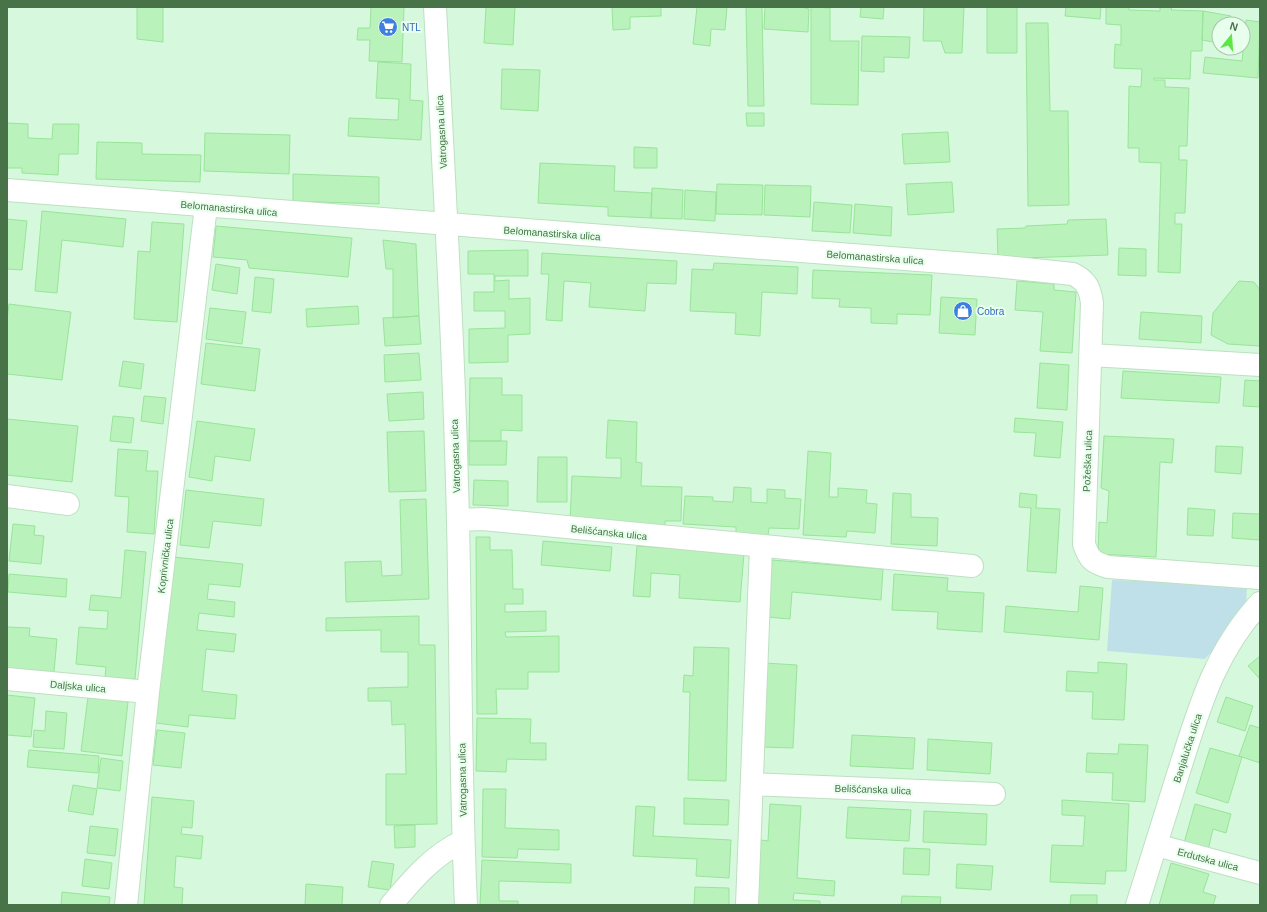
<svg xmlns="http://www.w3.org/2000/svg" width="1267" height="912" viewBox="0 0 1267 912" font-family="Helvetica,sans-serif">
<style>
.residential{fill:#d6f9dd;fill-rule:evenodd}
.green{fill:#c0e0e9}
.building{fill:#b9f2bb;stroke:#99e49a}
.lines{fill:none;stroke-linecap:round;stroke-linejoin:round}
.minor-casing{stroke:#bde0c1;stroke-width:24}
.minor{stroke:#fff;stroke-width:22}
.labels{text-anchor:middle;stroke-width:4;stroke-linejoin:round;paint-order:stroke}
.shop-label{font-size:10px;fill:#366cbe;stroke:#e8ffed;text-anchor:start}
.street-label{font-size:10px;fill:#487348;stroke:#e8ffed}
</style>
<rect width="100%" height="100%" fill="#e1fce8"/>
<!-- residential -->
<path class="residential" d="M 7,7 L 1260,7 L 1260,905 L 7,905 ZM 1219,24 L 1243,24 L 1243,48 L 1219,48 Z"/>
<!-- green -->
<path class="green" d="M 1112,580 L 1247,585 L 1246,608 L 1234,627 L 1205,659 L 1107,651 Z"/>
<!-- building -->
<path class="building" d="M 137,7 L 163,7 L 163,42 L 137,39 Z
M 371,7 L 404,7 L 402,62 L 369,61 L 370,40 L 357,40 L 358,28 L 370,28 Z
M 481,7 L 515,7 L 513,45 L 484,43 L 486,7 Z
M 612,7 L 661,7 L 661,16 L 630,17 L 630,29 L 613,30 Z
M 697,7 L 727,7 L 725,30 L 711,29 L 710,46 L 693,44 Z
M 746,7 L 762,7 L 764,106 L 748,106 Z
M 765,7 L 802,7 L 809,9 L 808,32 L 764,29 Z
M 811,7 L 830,8 L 830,41 L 859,41 L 858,105 L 811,104 Z
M 861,7 L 884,7 L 883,19 L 860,17 Z
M 924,7 L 964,7 L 962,53 L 945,53 L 941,41 L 923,41 Z
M 987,7 L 1017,7 L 1017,53 L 987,53 Z
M 1066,7 L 1101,7 L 1100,19 L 1065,16 Z
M 1106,7 L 1129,7 L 1129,10 L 1160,11 L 1160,7 L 1172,7 L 1171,10 L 1203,11 L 1202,51 L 1191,51 L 1190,79 L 1154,78 L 1154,80 L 1165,80 L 1165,87 L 1189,88 L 1187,146 L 1179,146 L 1179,160 L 1187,160 L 1185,213 L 1175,213 L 1175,224 L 1182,224 L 1180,273 L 1158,272 L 1161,163 L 1139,162 L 1139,148 L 1128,148 L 1129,86 L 1141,87 L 1142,69 L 1114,68 L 1115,44 L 1121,45 L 1121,25 L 1106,24 Z
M 1203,11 L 1231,16 L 1231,24 L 1219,24 L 1219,43 L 1202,40 Z
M 1246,20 L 1260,22 L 1258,78 L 1203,73 L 1205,57 L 1242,61 Z
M 1026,23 L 1048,23 L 1050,111 L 1068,111 L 1069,205 L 1028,206 Z
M 862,36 L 910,37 L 909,58 L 884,57 L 884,72 L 861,71 Z
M 378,62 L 411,64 L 410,100 L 423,101 L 421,140 L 348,136 L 349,118 L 398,120 L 399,99 L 376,98 Z
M 502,69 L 540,70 L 538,111 L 501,109 Z
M 746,113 L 764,113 L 764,126 L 747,126 Z
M 7,123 L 28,124 L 28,138 L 52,139 L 53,124 L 79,124 L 78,154 L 59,154 L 58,175 L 22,173 L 22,168 L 7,168 Z
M 948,132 L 950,162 L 904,164 L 902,134 Z
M 205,133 L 290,135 L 289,174 L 204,171 Z
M 97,142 L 142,143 L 142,154 L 201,155 L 200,182 L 96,179 Z
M 634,147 L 657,148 L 657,168 L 634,168 Z
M 540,163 L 615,166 L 614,191 L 652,193 L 651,218 L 608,216 L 608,207 L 538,203 Z
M 293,174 L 379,177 L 379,204 L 293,201 Z
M 952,182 L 954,212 L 908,215 L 906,184 Z
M 717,184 L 763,185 L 762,215 L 716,214 Z
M 765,185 L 811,186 L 810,217 L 764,215 Z
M 652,188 L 683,190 L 682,219 L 651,218 Z
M 685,190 L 716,192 L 715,221 L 684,219 Z
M 814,202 L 852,205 L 850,233 L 812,231 Z
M 855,204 L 892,207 L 891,236 L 853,233 Z
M 42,211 L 126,219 L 123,247 L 62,240 L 57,293 L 35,291 Z
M 7,219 L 27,221 L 22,270 L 7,269 Z
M 1106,219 L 1108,255 L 998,259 L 997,229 L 1025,228 L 1026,226 L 1067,224 L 1068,220 Z
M 152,222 L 184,224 L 177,322 L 134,319 L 138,251 L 150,252 Z
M 216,226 L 352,238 L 348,277 L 249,268 L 247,260 L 213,257 Z
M 383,240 L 416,244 L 419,316 L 393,318 L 393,269 L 386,269 Z
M 1119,248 L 1146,249 L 1146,276 L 1118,275 Z
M 528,250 L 528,276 L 495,276 L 495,281 L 509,280 L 509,299 L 530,298 L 530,334 L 508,335 L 508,362 L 469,363 L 469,329 L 505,328 L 505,311 L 474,311 L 474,292 L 494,292 L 494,274 L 468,274 L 468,251 Z
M 542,253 L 677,261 L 676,284 L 647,283 L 645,311 L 589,307 L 591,283 L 564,281 L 562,321 L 546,320 L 549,274 L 541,274 Z
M 714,263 L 798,267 L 797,294 L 762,292 L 760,336 L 735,334 L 736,313 L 690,311 L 692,269 L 713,270 Z
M 216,264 L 240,268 L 237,294 L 212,290 Z
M 813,270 L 932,275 L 930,315 L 897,314 L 897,324 L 871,323 L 871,308 L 839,307 L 840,299 L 812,298 Z
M 255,277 L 274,279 L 271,313 L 252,311 Z
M 1017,281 L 1054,284 L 1054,290 L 1076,292 L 1072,353 L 1040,351 L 1043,312 L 1015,310 Z
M 1239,281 L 1254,282 L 1260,290 L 1260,346 L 1228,344 L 1211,335 L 1213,313 Z
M 941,297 L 977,299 L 975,335 L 939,333 Z
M 9,304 L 71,312 L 62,380 L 7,374 L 7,320 Z
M 358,306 L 359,324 L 307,327 L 306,309 Z
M 210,308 L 246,312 L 242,344 L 206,339 Z
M 1141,312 L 1202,316 L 1201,343 L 1139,339 Z
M 419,316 L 421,344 L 385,346 L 383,318 Z
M 206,343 L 260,349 L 255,391 L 201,384 Z
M 419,353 L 421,380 L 385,382 L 384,355 Z
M 123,361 L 144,364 L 141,389 L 119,386 Z
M 1040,363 L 1069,365 L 1067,410 L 1037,408 Z
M 1123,371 L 1221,377 L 1219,403 L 1121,398 Z
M 470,378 L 502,378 L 502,395 L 522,395 L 522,431 L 501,430 L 501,441 L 469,441 Z
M 1245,380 L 1260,381 L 1260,407 L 1243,406 Z
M 423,392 L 424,419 L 389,421 L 387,394 Z
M 144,396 L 166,398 L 163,424 L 141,421 Z
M 113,416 L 134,418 L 131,443 L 110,441 Z
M 1015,418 L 1063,422 L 1060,458 L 1034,456 L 1036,433 L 1014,432 Z
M 7,419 L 78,426 L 72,482 L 7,475 Z
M 608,420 L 637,422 L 636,462 L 642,463 L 641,486 L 682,487 L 681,521 L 665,521 L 665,526 L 570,522 L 572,476 L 621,478 L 621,458 L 606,458 Z
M 197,421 L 255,429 L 250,461 L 215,456 L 212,481 L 189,477 Z
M 424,431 L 426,491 L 389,492 L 387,432 Z
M 1104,436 L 1174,439 L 1172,463 L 1160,462 L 1156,557 L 1098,554 L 1099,522 L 1107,523 L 1109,491 L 1101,488 Z
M 469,441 L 507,441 L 506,465 L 469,465 Z
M 1216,446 L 1243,447 L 1241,474 L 1215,472 Z
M 118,449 L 148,451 L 146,471 L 158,471 L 154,534 L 127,532 L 129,497 L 115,496 Z
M 808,451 L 831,453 L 829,497 L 838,497 L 838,488 L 867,490 L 866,503 L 877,504 L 875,533 L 847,531 L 846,537 L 803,535 Z
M 538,457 L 567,457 L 567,502 L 537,502 Z
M 474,480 L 508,481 L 508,506 L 473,505 Z
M 734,487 L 751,488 L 751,502 L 767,503 L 767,489 L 785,490 L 785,498 L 801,499 L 799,529 L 769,528 L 768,536 L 736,534 L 736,527 L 683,524 L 685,496 L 713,497 L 713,501 L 733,502 Z
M 186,490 L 264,499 L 261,526 L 213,521 L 209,548 L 180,545 Z
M 893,493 L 911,494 L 911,517 L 938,518 L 937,546 L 891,544 Z
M 1020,493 L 1037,495 L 1036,508 L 1060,509 L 1056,573 L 1027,571 L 1031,508 L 1019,507 Z
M 426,499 L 429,599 L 346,602 L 345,562 L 381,561 L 382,576 L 402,575 L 400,500 Z
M 1188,508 L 1215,510 L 1213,536 L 1187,535 Z
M 1233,513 L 1260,514 L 1260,540 L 1232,538 Z
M 13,524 L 35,526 L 34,535 L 44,536 L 41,564 L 9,561 Z
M 476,537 L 490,537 L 490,550 L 512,550 L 513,589 L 523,589 L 523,604 L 505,604 L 505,612 L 546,611 L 546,631 L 505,632 L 506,637 L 559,636 L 559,672 L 528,672 L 528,689 L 496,689 L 497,714 L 477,714 Z
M 543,541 L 612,547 L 610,571 L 541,565 Z
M 637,546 L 744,553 L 740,602 L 679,598 L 680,575 L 651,573 L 650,597 L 633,596 Z
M 125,550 L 146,552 L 135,679 L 105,677 L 106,667 L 76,664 L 79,627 L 107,629 L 108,611 L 89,610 L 91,595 L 121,598 Z
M 173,557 L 243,564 L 240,587 L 209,584 L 207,599 L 235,602 L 234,617 L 199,613 L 197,630 L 236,634 L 234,652 L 206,649 L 202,691 L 237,695 L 235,719 L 189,715 L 188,727 L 156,723 Z
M 772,560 L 883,569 L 881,600 L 792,592 L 790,619 L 767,617 Z
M 9,574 L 67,579 L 66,597 L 8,592 Z
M 894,574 L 948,578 L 947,591 L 984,593 L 982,632 L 937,629 L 938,612 L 892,610 Z
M 1080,586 L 1103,588 L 1099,640 L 1004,632 L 1006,606 L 1078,612 Z
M 419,616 L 419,645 L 435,645 L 437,824 L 386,825 L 386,774 L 406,774 L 405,724 L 392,725 L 391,701 L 368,701 L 368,688 L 408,687 L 408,652 L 381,652 L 381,630 L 326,631 L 326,618 Z
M 7,627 L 30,628 L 29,636 L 57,639 L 54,672 L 7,668 Z
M 694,647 L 729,648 L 726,781 L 688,780 L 690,692 L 683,692 L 684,675 L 693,676 Z
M 1260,656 L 1260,679 L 1248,666 Z
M 1098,662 L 1127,664 L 1124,720 L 1092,719 L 1093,692 L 1066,691 L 1067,671 L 1098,673 Z
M 765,663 L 797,665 L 793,748 L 761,747 Z
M 7,695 L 35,698 L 31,737 L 7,735 Z
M 88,697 L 128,702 L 122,756 L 81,751 Z
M 1226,697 L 1253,706 L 1245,731 L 1217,722 Z
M 46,711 L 67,713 L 64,749 L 33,747 L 34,730 L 45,731 Z
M 477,718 L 531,719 L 530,743 L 546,743 L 546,760 L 507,759 L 506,772 L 476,771 Z
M 1250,725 L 1260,728 L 1260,763 L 1239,756 Z
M 157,730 L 185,733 L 181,768 L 153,765 Z
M 852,735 L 915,738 L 913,769 L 850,766 Z
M 928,739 L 992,743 L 990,774 L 927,770 Z
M 1119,744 L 1148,745 L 1145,802 L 1112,800 L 1113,773 L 1086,772 L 1087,753 L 1118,754 Z
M 1210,748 L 1242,757 L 1228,803 L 1196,793 Z
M 29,750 L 99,756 L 98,773 L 27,767 Z
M 101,758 L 123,761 L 120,791 L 97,788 Z
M 73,785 L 97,789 L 93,815 L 68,811 Z
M 483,789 L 506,789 L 505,828 L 559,830 L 559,850 L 518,849 L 517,858 L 482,857 Z
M 152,797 L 194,801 L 192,828 L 182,827 L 181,834 L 203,836 L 201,859 L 176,856 L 174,887 L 183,888 L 182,905 L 144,905 Z
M 684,798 L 729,800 L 728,825 L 684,824 Z
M 1062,800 L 1129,804 L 1126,871 L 1106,871 L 1105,884 L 1050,882 L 1052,845 L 1083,846 L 1085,816 L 1062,815 Z
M 770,804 L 801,806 L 797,878 L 835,881 L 834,896 L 794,893 L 793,900 L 820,901 L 820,905 L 757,905 L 761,840 L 768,841 Z
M 1195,804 L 1231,814 L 1226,833 L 1213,829 L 1208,850 L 1184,843 Z
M 636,806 L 655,807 L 653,836 L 731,840 L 729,878 L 696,876 L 697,859 L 633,856 Z
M 848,807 L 911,810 L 909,841 L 846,838 Z
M 924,811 L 987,814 L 986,845 L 923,842 Z
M 415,825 L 415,847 L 395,848 L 394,826 Z
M 90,826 L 118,829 L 115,856 L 87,853 Z
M 904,848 L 930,849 L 929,875 L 903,874 Z
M 85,859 L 112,863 L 109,889 L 82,886 Z
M 482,860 L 571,864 L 571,883 L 499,881 L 499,901 L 518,901 L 518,905 L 480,905 Z
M 372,861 L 394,864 L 390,890 L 368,887 Z
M 1171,863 L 1209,874 L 1203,892 L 1216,896 L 1213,905 L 1159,905 Z
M 957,864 L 993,866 L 991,890 L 956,888 Z
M 306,884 L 343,887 L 342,905 L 305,905 Z
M 695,887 L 729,888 L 729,905 L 694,905 Z
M 62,892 L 110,897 L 109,905 L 61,905 Z
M 1071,895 L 1097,895 L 1097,905 L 1070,905 Z
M 902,896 L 941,897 L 940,905 L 901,905 Z"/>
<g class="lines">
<defs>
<path id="minor" d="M 435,7 C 444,178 454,350 458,521 C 461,649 460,777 466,905
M 7,190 L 995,266 L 1073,274 C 1087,281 1090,289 1092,303 L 1084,544 C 1089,559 1092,562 1108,567 L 1260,578
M 1091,355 L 1260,365
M 7,496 L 68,504
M 458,520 L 483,519 L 972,566
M 7,679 L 148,692
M 752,784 L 994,794
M 1156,845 L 1260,873
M 126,905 L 148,692 L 206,206
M 391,905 C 412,880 433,855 463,841
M 747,905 L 761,547
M 1137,905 C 1151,860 1165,816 1179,771 C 1199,709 1214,653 1260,603"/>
</defs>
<!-- minor casing -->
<use href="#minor" class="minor-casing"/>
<!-- minor -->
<use href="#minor" class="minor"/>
</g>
<!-- icons -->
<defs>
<symbol id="supermarket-disc" viewBox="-11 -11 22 22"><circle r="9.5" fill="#3f7fe0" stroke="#e8ffed"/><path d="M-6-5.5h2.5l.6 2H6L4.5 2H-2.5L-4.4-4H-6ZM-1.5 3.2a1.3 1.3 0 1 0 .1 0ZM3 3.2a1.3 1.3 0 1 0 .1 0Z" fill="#fff"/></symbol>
<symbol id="shop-disc" viewBox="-11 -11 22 22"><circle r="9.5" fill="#3f7fe0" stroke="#e8ffed"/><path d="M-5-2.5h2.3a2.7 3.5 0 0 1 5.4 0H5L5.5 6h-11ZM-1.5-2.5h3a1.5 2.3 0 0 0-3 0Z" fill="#fff"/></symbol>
</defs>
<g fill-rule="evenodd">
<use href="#supermarket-disc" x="377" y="16" width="22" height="22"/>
<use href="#shop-disc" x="952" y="300" width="22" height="22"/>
</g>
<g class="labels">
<!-- shop labels -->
<g class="shop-label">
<text x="402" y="31">NTL</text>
<text x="977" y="315">Cobra</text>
</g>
<!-- street labels -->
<g class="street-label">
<text transform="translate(441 132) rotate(-93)" y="4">Vatrogasna ulica</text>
<text transform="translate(229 208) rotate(5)" y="4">Belomanastirska ulica</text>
<text transform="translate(552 233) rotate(4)" y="4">Belomanastirska ulica</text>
<text transform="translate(875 257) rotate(4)" y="4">Belomanastirska ulica</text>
<text transform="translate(455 456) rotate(-92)" y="4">Vatrogasna ulica</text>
<text transform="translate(1087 461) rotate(-88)" y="4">Požeška ulica</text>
<text transform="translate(609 532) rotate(6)" y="4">Belišćanska ulica</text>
<text transform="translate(165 556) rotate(-83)" y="4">Koprivnička ulica</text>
<text transform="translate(78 686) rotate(5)" y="4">Daljska ulica</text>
<text transform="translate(1187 748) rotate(-72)" y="4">Banjalučka ulica</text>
<text transform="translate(462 780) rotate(-91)" y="4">Vatrogasna ulica</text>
<text transform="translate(873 789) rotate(2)" y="4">Belišćanska ulica</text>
<text transform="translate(1208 859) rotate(15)" y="4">Erdutska ulica</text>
</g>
</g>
<!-- border -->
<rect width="1267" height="912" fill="none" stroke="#487348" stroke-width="16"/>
<!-- north arrow -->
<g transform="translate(1231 36) rotate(17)"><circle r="19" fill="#e8ffed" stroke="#a8c7ab"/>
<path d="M0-3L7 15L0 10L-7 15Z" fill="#5ce745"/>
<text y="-6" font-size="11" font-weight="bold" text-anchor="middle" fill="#487348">N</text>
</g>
</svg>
